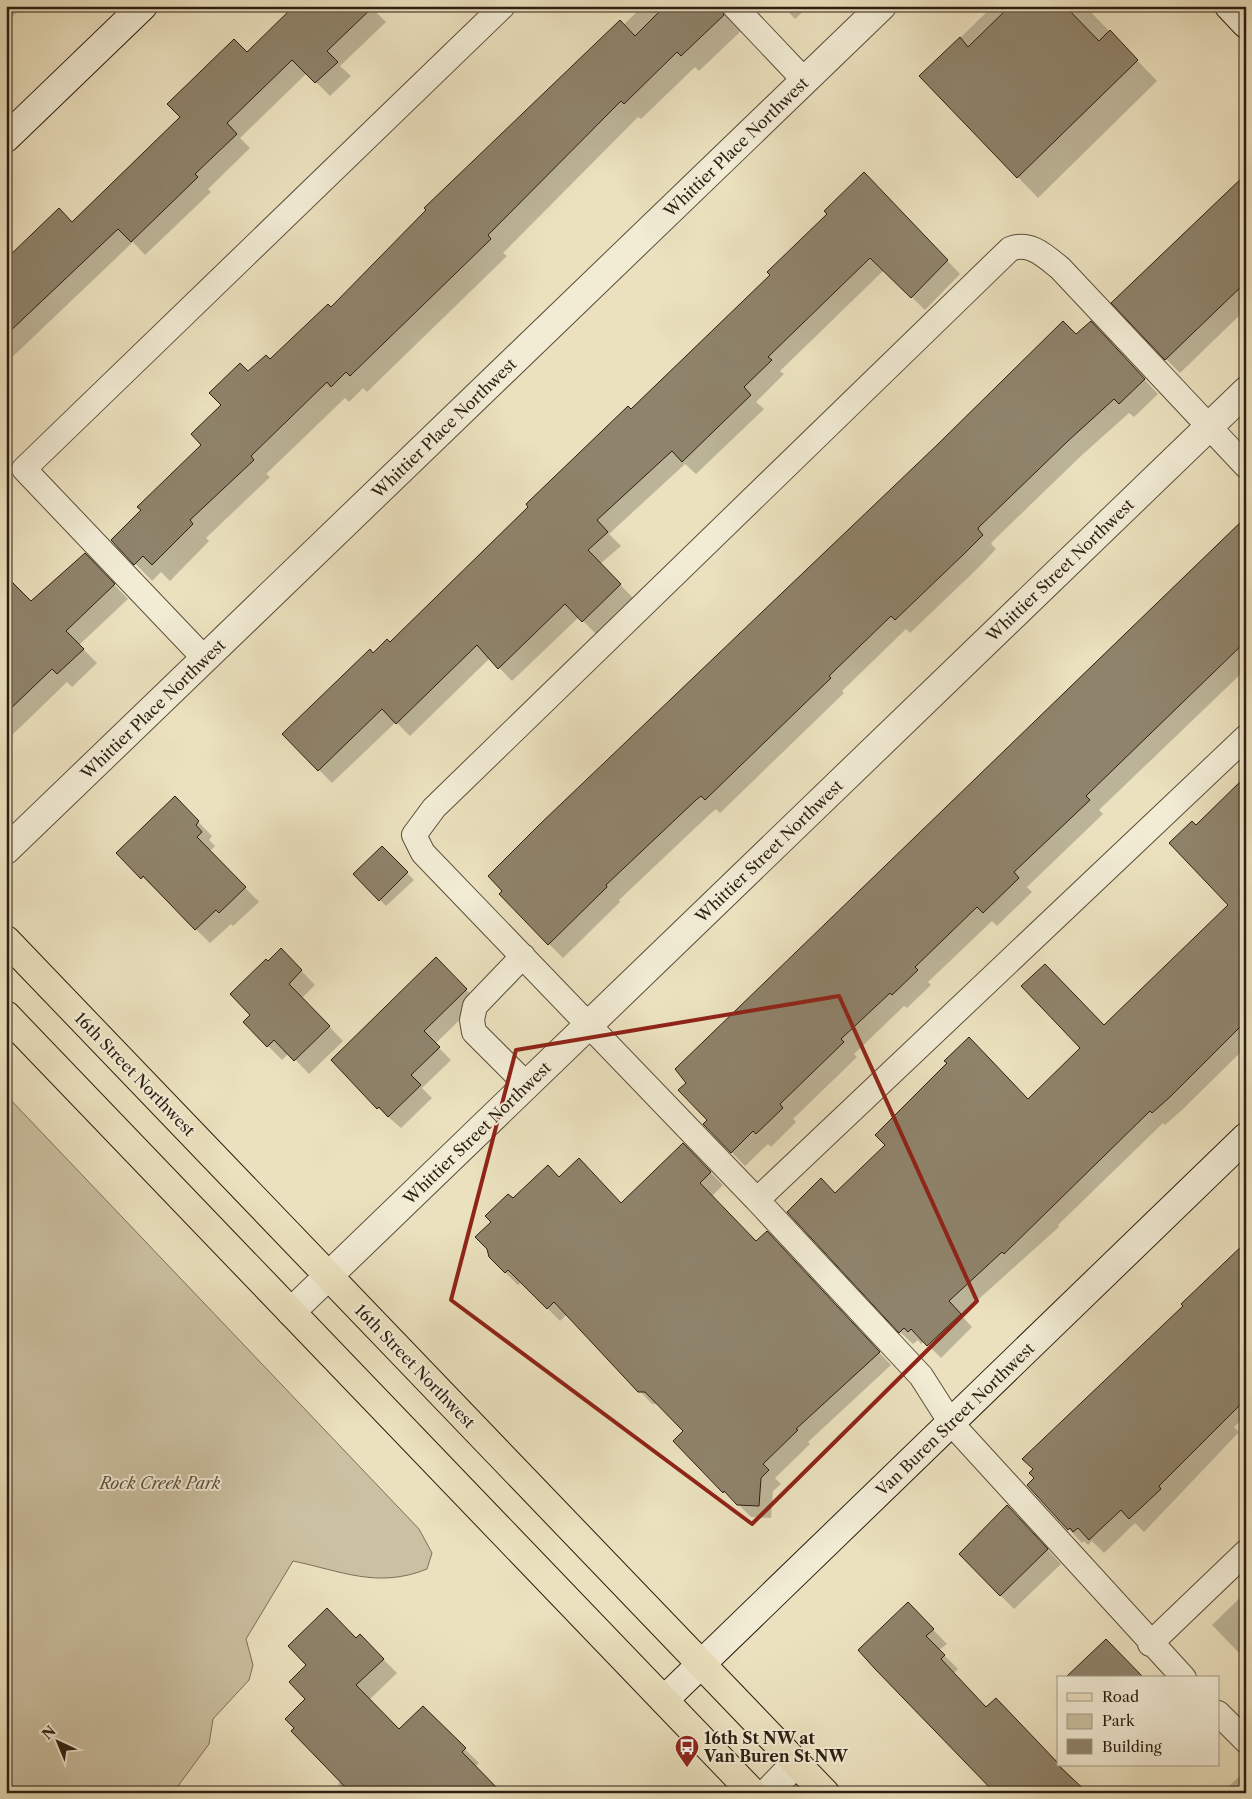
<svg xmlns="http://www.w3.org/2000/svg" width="1252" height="1799" viewBox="0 0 1252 1799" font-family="'Libre Caslon Text',serif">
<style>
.green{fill:#cbc0a1;stroke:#7c6f59}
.shadow{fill:#0003}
.building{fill:#8f836b;stroke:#2c1e11}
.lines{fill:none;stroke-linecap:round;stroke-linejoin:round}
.lane-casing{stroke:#5c4f3c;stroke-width:26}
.street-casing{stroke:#5c4f3c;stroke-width:30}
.secondary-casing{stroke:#2c1e11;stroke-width:30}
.primary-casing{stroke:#2c1e11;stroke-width:30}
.lane{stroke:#f2ecd5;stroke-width:24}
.street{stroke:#f2ecd5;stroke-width:28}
.secondary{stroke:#f2ecd5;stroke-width:28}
.primary{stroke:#ebe1be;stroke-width:28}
.marked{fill:none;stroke:#8f2418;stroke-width:4;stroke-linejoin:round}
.labels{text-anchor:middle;stroke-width:4;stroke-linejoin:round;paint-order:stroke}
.street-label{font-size:16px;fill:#2c1e11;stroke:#f2ecd5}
.park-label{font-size:16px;font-style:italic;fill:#5c4f3c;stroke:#f2ecd5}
.poi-label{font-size:16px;font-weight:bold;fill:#2c1e11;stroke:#f2ecd5;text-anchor:start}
</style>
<rect width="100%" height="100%" fill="#ebe1be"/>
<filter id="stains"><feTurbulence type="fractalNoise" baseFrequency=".004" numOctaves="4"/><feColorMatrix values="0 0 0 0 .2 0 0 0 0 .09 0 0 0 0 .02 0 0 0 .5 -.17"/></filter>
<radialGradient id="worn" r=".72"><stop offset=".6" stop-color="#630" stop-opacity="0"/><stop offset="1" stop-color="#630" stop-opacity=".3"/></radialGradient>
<!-- green -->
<path class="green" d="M 6,1095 L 419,1529 L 432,1553 L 427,1569 C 378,1589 341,1571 293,1561 L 246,1639 L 253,1665 L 249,1680 L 213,1719 L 209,1744 L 178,1786 L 180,1793 L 6,1793 Z"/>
<!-- shadow -->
<path class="shadow" d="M 6,6 L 23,6 L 6,23 Z
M 295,6 L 376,6 L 373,9 L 386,22 L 340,66 L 351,76 L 330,96 L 307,73 L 240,138 L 250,148 L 208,189 L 211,192 L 145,255 L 133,242 L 6,363 L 6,261 L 73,224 Z
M 643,6 L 766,6 L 760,12 L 749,9 L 737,20 L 740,32 L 699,71 L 695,67 L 641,119 L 638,117 L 503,253 L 507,256 L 367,392 L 363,388 L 349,402 L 345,398 L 266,474 L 270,477 L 206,538 L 209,541 L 170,581 L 161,572 L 152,581 L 113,540 L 203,445 L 222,405 L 248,373 L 271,361 L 331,308 Z
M 783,6 L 809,6 L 795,19 Z
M 993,6 L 1085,6 L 1157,81 L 1038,198 L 921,76 Z
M 1246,181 L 1246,309 L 1180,373 L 1166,359 Z
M 878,187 L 960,274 L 925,310 L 884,270 L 780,371 L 784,374 L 756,402 L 764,409 L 696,474 L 685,464 L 609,534 L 621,546 L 600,564 L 633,598 L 596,634 L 579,617 L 512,681 L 490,658 L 410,736 L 396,722 L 332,783 L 284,734 L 373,654 L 390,644 L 631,411 Z
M 1076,336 L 1105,337 L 1158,394 L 1134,417 L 1129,413 L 1082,455 L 993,541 L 991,544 L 996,549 L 979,567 L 910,633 L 906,629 L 842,691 L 844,693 L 720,813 L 716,809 L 710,814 L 619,900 L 620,902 L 563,958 L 549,944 Z
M 1246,518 L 1246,669 L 1099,810 L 1103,814 L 1027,887 L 1032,892 L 997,926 L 992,921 L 928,982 L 931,985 L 907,1008 L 904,1006 L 854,1054 L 857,1057 L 793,1119 L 796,1122 L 771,1147 L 768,1144 L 745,1166 L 705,1124 Z
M 99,569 L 128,599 L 79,645 L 97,663 L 72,687 L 67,682 L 7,740 L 6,601 L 31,603 Z
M 175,798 L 212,836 L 209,840 L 215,846 L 210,851 L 259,902 L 233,926 L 231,924 L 210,943 L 118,853 Z
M 1246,805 L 1246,1047 L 1182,1110 L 1165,1125 L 1163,1123 L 1058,1225 L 1059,1227 L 961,1315 L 972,1327 L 941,1358 L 924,1341 L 921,1344 L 918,1340 L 913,1344 L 900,1332 L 835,1194 L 1028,1100 L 1230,905 L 1196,826 Z
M 382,848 L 414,880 L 386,906 L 355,874 Z
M 281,950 L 315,985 L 302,998 L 343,1041 L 309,1074 L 289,1053 L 282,1060 L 268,1046 L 252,1015 Z
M 436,958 L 478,1002 L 435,1044 L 451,1060 L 422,1088 L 432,1098 L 401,1128 L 378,1108 Z
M 683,1145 L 723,1185 L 712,1196 L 756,1242 L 779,1245 L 891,1365 L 808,1442 L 810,1444 L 775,1478 L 781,1484 L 773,1491 L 771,1518 L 751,1517 L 675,1441 L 685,1431 L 659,1404 L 652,1404 L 567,1314 L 560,1321 L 521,1282 L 518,1285 L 490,1257 L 513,1200 L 548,1166 L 560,1178 L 622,1204 Z
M 1246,1245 L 1246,1416 L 1234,1427 L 1239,1432 L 1144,1532 L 1135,1523 L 1104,1553 L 1092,1541 L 1088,1545 L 1084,1541 L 1082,1543 L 1028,1485 L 1036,1478 L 1034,1469 L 1024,1459 Z
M 1007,1506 L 1061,1564 L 1014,1609 L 1000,1595 L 977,1535 Z
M 1246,1592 L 1246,1655 L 1243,1657 L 1212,1625 Z
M 908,1604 L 947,1644 L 939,1650 L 958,1669 L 954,1673 L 987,1709 L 996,1700 L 1087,1793 L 996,1793 Z
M 360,1636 L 397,1673 L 369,1700 L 399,1731 L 423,1708 L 479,1763 L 475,1767 L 500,1793 L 346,1793 L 338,1784 L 341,1781 L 307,1699 Z
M 1246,1770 L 1246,1793 L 1222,1793 Z"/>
<!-- building -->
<path class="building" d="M 294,6 L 374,6 L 327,51 L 338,62 L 315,83 L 292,60 L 227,123 L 237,134 L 195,174 L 198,177 L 131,242 L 118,229 L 6,335 L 6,259 L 59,208 L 72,222 L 180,117 L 167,104 L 234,39 L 247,52 Z
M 665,6 L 721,6 L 724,15 L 681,56 L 677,52 L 624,104 L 621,101 L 488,235 L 491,239 L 350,376 L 346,372 L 331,387 L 327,382 L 251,456 L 254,460 L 190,520 L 193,524 L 152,565 L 143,556 L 134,565 L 111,540 L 141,510 L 137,507 L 201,445 L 191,434 L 221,405 L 209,393 L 240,363 L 248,371 L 266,355 L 270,359 L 328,304 L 331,307 L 426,210 L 424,208 L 620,20 L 635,36 Z
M 1010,6 L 1065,6 L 1099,41 L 1110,30 L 1138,60 L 1017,178 L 919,76 L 960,37 L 968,47 Z
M 864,172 L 948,260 L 911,298 L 870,258 L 768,357 L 772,360 L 744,387 L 751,395 L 682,462 L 672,451 L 597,520 L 608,532 L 588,550 L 621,584 L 582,622 L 565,604 L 498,669 L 477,645 L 396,724 L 382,709 L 318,771 L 282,734 L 370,649 L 373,653 L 387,639 L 390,642 L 528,507 L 526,504 L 628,406 L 631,409 L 770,275 L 767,272 L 827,214 L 824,211 Z
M 1246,174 L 1246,282 L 1165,360 L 1111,303 Z
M 1063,321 L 1076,334 L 1091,321 L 1145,379 L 1119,404 L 1114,399 L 1068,441 L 979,527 L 978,529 L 983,535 L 965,553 L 895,620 L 891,616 L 829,676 L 831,678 L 705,800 L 701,796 L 696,800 L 606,885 L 607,887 L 548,945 L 499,894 L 502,891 L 488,876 L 540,824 L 937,445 Z
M 1246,517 L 1246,641 L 1086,796 L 1090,800 L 1014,872 L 1019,878 L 983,913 L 977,907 L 915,967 L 918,970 L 892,995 L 890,993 L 841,1039 L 844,1042 L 780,1104 L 783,1108 L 756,1134 L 753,1131 L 731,1153 L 703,1124 L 707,1120 L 678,1090 L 686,1083 L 675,1069 Z
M 85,553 L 115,584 L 66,631 L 84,649 L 57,674 L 52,669 L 6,713 L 6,576 L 31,601 Z
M 1246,776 L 1246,1021 L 1170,1097 L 1152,1113 L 1150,1111 L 1004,1254 L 1002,1252 L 949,1301 L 961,1314 L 927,1346 L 911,1329 L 908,1332 L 904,1328 L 899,1333 L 787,1212 L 821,1178 L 835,1193 L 885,1145 L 875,1135 L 947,1063 L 944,1061 L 969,1037 L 1028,1099 L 1080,1048 L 1021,986 L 1045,964 L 1104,1025 L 1228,905 L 1169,843 L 1192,821 L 1196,825 Z
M 175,796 L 199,821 L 196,825 L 202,832 L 197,837 L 246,887 L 219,913 L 216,910 L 195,930 L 143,876 L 141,879 L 116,853 Z
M 382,846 L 408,872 L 379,901 L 353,874 Z
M 281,948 L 302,970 L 289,984 L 330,1026 L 294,1061 L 274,1040 L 267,1047 L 243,1022 L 250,1015 L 230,994 L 266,959 L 268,961 Z
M 436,957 L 467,989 L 424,1031 L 440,1047 L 411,1075 L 421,1085 L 388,1117 L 379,1107 L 377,1109 L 331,1060 Z
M 683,1143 L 711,1172 L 700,1183 L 756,1241 L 767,1231 L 880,1352 L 796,1429 L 798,1430 L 763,1464 L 769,1470 L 761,1478 L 759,1506 L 737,1505 L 724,1491 L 723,1493 L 673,1441 L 683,1431 L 645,1392 L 638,1392 L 554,1302 L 547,1309 L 508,1270 L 505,1273 L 489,1257 L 487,1249 L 475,1237 L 491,1222 L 485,1216 L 508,1194 L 513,1198 L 548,1165 L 559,1177 L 579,1158 L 621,1203 Z
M 1246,1242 L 1246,1399 L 1159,1486 L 1161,1489 L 1129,1519 L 1121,1510 L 1089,1540 L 1078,1528 L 1073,1532 L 1070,1528 L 1068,1530 L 1027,1485 L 1034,1478 L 1029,1473 L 1033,1469 L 1022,1459 L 1183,1306 L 1181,1304 Z
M 1007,1505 L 1048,1549 L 1000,1596 L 959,1554 Z
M 908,1602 L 934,1629 L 926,1636 L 945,1655 L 941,1659 L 986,1707 L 996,1698 L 1058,1763 L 1058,1765 L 1088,1793 L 995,1793 L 875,1669 L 858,1650 Z
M 327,1608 L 356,1638 L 360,1634 L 384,1659 L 356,1685 L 399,1729 L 423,1706 L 466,1748 L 462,1752 L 502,1793 L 351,1793 L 291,1731 L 294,1728 L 285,1719 L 305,1699 L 289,1682 L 306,1665 L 288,1646 Z
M 1106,1639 L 1144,1678 L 1065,1678 Z"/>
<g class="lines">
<defs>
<path id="lane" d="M 734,6 L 805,81
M 205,659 L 24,469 L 503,6
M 523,956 L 475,1006 L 472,1020 L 474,1032 L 527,1085
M 757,1200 L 423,853 L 414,835 L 434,808 L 1010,249 C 1030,241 1045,256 1060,268 L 1246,466
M 1150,1644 L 1246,1552
M 1184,1678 L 951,1423 L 921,1376 L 757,1200 L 1246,737
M 1218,1713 L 1246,1741"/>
<path id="street" d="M 6,850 L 882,6
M 291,1312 L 1246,391
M 767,1793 L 796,1763"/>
<path id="secondary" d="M 1229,6 L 1246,24
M 6,138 L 143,6
M 664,1700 L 1246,1137"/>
<path id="primary" d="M 6,940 L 825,1793
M 6,1015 L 753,1793"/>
</defs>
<!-- lane casing -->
<use href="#lane" class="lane-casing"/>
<!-- street casing -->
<use href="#street" class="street-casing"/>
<!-- secondary casing -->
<use href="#secondary" class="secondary-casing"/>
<!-- primary casing -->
<use href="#primary" class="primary-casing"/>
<!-- lane -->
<use href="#lane" class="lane"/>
<!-- street -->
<use href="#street" class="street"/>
<!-- secondary -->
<use href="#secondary" class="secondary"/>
<!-- primary -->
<use href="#primary" class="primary"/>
</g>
<!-- marked area -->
<path class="marked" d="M 839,996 L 977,1301 L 752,1524 L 451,1300 L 516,1050 Z"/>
<!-- icons -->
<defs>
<symbol id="bus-pin" viewBox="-11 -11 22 30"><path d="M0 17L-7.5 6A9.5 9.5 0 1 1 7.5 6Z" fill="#8f2418" stroke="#f2ecd5"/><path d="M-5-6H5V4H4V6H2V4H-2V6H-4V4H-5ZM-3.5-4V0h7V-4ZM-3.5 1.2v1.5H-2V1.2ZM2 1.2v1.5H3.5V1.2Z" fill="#fff"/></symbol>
</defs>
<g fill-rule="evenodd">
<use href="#bus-pin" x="673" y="1733" width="28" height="38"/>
</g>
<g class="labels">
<!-- street labels -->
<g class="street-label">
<text transform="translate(736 147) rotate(-44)" y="6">Whittier Place Northwest</text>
<text transform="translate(444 428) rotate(-44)" y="6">Whittier Place Northwest</text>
<text transform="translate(1060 570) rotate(-44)" y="6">Whittier Street Northwest</text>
<text transform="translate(153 709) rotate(-44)" y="6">Whittier Place Northwest</text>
<text transform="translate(769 851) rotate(-44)" y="6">Whittier Street Northwest</text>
<text transform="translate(135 1074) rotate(46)" y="6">16th Street Northwest</text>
<text transform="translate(477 1133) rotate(-44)" y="6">Whittier Street Northwest</text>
<text transform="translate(415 1366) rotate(46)" y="6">16th Street Northwest</text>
<text transform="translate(955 1419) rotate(-44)" y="6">Van Buren Street Northwest</text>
</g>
<!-- park labels -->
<g class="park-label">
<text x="160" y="1489">Rock Creek Park</text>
</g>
<!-- poi labels -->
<g class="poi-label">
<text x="704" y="1744">16th St NW at<tspan x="704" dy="18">Van Buren St NW</tspan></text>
</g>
</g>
<!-- margin -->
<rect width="1252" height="1799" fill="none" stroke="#ebe1be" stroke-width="25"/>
<rect x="8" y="8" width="1237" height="1784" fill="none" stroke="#2c1e11" stroke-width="2.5"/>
<rect x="12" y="12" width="1227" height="1774" fill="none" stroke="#2c1e11"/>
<!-- legend -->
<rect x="1057" y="1676" width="162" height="90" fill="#f2ecd5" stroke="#a39a87"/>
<rect x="1067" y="1693" width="25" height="8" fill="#ebe1be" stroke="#a39a87"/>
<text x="1102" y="1702" font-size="15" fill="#2c1e11">Road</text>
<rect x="1067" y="1714" width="25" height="15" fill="#cbc0a1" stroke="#a39a87"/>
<text x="1102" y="1726" font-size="15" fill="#2c1e11">Park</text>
<rect x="1067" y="1739" width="25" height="15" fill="#8f836b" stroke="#a39a87"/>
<text x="1102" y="1752" font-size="15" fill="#2c1e11">Building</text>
<!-- north arrow -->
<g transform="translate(58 1742) rotate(316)" stroke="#f2ecd5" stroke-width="4" paint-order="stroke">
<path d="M0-4L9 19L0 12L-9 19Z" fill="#2c1e11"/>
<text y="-8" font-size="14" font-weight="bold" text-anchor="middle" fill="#2c1e11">N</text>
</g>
<rect width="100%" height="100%" filter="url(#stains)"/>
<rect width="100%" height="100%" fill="url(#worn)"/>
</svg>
